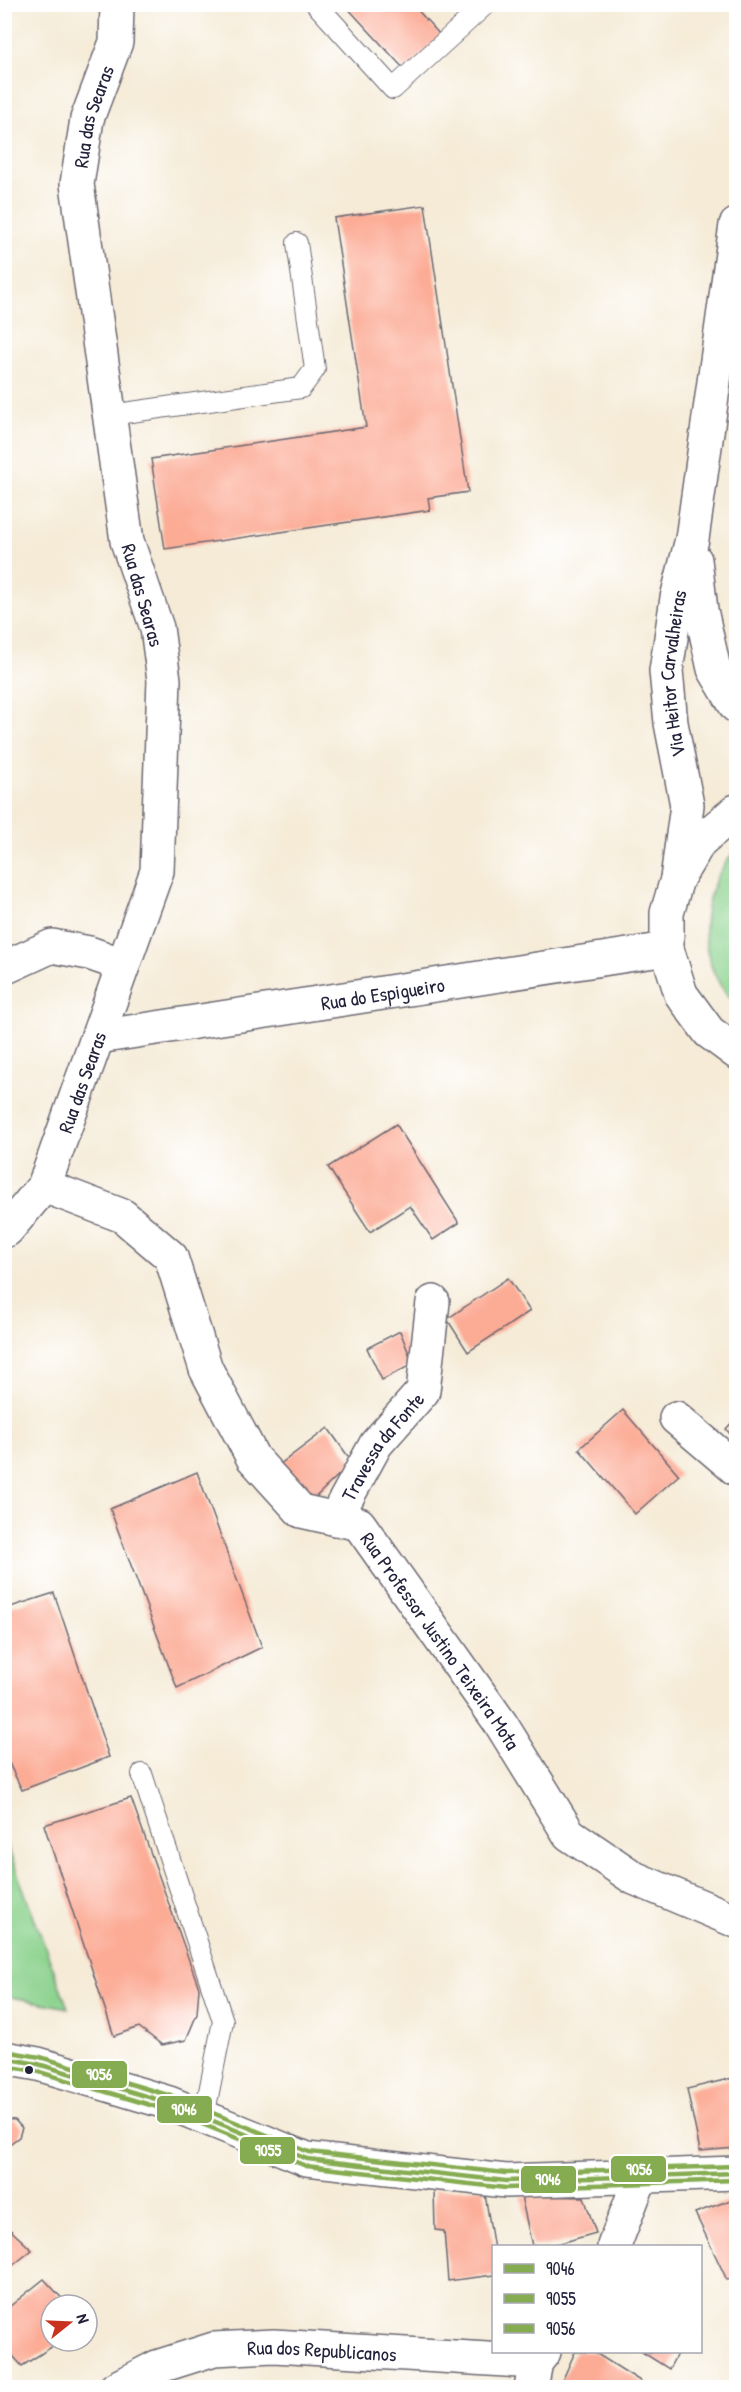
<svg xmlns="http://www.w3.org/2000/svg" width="741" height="2392" viewBox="0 0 741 2392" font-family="'Patrick Hand',sans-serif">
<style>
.green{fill:#8bd28d;stroke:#567a64;stroke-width:1.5}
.building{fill:#fcab95}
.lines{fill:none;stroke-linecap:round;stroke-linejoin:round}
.service-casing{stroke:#6c6872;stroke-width:22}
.minor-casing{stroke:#6c6872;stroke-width:36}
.secondary-casing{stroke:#6c6872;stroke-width:36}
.service{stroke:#fff;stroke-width:20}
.minor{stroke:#fff;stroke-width:33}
.secondary{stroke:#fff;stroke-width:33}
.bus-1-casing{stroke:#fff;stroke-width:9}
.bus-2-casing{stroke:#fff;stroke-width:9}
.bus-3-casing{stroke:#fff;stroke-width:9}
.bus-1{stroke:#86ac51;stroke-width:4.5}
.bus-2{stroke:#86ac51;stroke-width:4.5}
.bus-3{stroke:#86ac51;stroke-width:4.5}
.bus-dot{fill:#22223b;stroke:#fff;stroke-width:2}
.labels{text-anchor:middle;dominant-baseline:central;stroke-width:4.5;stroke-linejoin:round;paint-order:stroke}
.street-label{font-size:20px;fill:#22223b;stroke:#fff}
.line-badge{stroke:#fff;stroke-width:2}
.badge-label{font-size:16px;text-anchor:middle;font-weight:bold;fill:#fff}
</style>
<rect width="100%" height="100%" fill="#fff"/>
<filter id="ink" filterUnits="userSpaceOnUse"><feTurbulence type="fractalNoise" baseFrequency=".0167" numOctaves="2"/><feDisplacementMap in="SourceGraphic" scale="12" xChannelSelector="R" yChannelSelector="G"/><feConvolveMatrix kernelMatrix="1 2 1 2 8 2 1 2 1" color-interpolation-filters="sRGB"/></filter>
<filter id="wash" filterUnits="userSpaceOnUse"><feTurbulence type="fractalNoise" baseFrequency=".008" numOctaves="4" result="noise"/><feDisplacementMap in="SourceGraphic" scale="24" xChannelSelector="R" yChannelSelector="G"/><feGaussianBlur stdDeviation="1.35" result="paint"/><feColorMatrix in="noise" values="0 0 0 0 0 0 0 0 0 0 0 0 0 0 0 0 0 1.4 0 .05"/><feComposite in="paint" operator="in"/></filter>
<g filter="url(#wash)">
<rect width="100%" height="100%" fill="#f5ebd7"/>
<g class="green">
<path d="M 736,850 L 736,1005 C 731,998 723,991 719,983 C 695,939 703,886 736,850 Z"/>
<polygon points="4,1840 5,1840 68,2008 5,1996"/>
</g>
<g id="blocks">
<g class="building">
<polygon points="344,4 416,4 414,6 441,36 405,70"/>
<polygon points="425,205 468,492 428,498 430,510 165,549 151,459 366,427 334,218"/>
<polygon points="396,1124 459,1223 433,1240 410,1206 370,1232 328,1167"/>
<polygon points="508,1278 530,1311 468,1352 447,1319"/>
<polygon points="400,1331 413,1364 382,1380 367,1348"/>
<polygon points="623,1410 679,1475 635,1514 579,1449"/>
<polygon points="736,1418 736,1441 726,1429"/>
<polygon points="328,1428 352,1462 301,1511 271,1471"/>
<polygon points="197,1472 262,1647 177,1688 110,1509"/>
<polygon points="54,1593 109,1757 22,1790 4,1753 4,1609"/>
<polygon points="131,1798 199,1988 197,2014 186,2040 162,2045 139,2027 114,2036 44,1825"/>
<polygon points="733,2078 736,2098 736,2148 700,2151 687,2089"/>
<polygon points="4,2119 15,2120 22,2128 19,2137 4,2148"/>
<polygon points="484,2188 494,2249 494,2275 448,2281 444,2231 435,2230 434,2190"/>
<polygon points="521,2196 584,2197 596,2233 550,2246 532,2246"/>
<polygon points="736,2198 736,2278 727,2280 695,2213"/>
<polygon points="4,2224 32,2250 7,2270 4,2267"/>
<polygon points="44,2279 68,2305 51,2305 51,2341 61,2341 22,2366 4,2346 4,2311"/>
<polygon points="575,2352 594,2352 645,2384 642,2388 559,2388"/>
<polygon points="642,2352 678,2352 669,2369"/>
</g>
</g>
</g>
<g filter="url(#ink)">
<use href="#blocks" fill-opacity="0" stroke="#6c6872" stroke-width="1.5"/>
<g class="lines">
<defs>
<g id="service">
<polyline points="316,4 393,89 486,4"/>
<polyline points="110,415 301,388 315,369 297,243"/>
<polyline points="142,1774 223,2021 204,2117"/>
</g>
<g id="minor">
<polyline points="4,968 52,946 89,953 123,965"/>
<path id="s1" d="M 98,1037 L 667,949"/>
<path id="s2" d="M 44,1186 L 123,1216 L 171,1257 L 206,1369 L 253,1458 L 301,1511 L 359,1524 L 501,1724 L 569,1834 L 634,1878 L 736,1921"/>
<path id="s3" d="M 4,1229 L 7,1230 L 44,1186 L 157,871 L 164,680 L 157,628 L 127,541 L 77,184 L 87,119 L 116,42 L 117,4"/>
<polyline points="676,1418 736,1469"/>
<path id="s4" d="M 335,1519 L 376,1444 L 423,1391 L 433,1302"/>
<polyline points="614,2246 641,2176"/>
<path id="s5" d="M 116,2388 L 157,2367 L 214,2349 L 274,2346 L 536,2362"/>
<polyline points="531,2388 536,2362 544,2352"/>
</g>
<g id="secondary">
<polyline points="695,560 701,610 714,669 736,706"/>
<polyline points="736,811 700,841 677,879 667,913 667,949 681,994 709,1032 736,1052"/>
<path id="s6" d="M 677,879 L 687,805 L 671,723 L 666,671 L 677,598 L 692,539 L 736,225"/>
<polyline points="4,2058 38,2064 169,2103 307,2159 506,2181 736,2173"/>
</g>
</defs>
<use href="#service" class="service-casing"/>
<use href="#minor" class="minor-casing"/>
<use href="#secondary" class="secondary-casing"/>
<use href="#service" class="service"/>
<use href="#minor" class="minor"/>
<use href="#secondary" class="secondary"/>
<defs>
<polyline id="bus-1" points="4,2058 38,2064 169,2103 307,2159 506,2181 736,2173"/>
<polyline id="bus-2" points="4,2066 36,2071 167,2110 306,2166 506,2188 736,2180"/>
<polyline id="bus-3" points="5,2051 40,2057 171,2096 309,2152 506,2173 736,2166"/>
</defs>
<use href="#bus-1" class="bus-1-casing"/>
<use href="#bus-2" class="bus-2-casing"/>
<use href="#bus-3" class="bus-3-casing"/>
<use href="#bus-1" class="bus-1"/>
<use href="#bus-2" class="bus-2"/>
<use href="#bus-3" class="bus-3"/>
</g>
</g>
<circle class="bus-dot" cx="29" cy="2070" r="5"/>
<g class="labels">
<g class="street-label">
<text stroke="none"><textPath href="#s3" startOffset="1161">Rua das Searas</textPath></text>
<text transform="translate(143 595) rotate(74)">Rua das Searas</text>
<text stroke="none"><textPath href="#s6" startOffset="208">Via Heitor Carvalheiras</textPath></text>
<text stroke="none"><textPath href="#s1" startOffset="288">Rua do Espigueiro</textPath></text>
<text stroke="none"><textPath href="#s3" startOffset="171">Rua das Searas</textPath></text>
<text stroke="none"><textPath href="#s4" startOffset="87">Travessa da Fonte</textPath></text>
<text stroke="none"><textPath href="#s2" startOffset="639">Rua Professor Justino Teixeira Mota</textPath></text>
<text stroke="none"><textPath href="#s5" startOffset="214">Rua dos Republicanos</textPath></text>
</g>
</g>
<g class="line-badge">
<rect x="71" y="2060" width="57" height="29" rx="6" fill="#86ac51"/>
<rect x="156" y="2095" width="57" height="29" rx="6" fill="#86ac51"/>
<rect x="239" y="2136" width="57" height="29" rx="6" fill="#86ac51"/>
<rect x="610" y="2155" width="57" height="28" rx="6" fill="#86ac51"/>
<rect x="520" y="2165" width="57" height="29" rx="6" fill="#86ac51"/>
</g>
<g class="badge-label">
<text x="99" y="2080">9056</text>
<text x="184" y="2115">9046</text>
<text x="268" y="2156">9055</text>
<text x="639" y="2175">9056</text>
<text x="548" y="2185">9046</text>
</g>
<rect width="741" height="2392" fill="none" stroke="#fff" stroke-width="24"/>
<rect x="492" y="2245" width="210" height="108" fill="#ffffff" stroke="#a7a7b1" stroke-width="1.5"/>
<rect x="504" y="2264" width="30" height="9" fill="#86ac51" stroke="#a7a7b1" stroke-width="1.5"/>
<text x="546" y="2275" font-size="18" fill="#22223b">9046</text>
<rect x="504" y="2294" width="30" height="9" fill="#86ac51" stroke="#a7a7b1" stroke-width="1.5"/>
<text x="546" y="2305" font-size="18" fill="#22223b">9055</text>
<rect x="504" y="2324" width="30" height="9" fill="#86ac51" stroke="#a7a7b1" stroke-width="1.5"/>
<text x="546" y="2335" font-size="18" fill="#22223b">9056</text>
<g transform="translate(69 2323) rotate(72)"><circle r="28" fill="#ffffff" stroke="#a7a7b1" stroke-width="1.5"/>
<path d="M0-4.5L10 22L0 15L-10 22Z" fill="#c8321e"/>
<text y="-9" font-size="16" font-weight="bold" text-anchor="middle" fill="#22223b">N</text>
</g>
</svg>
